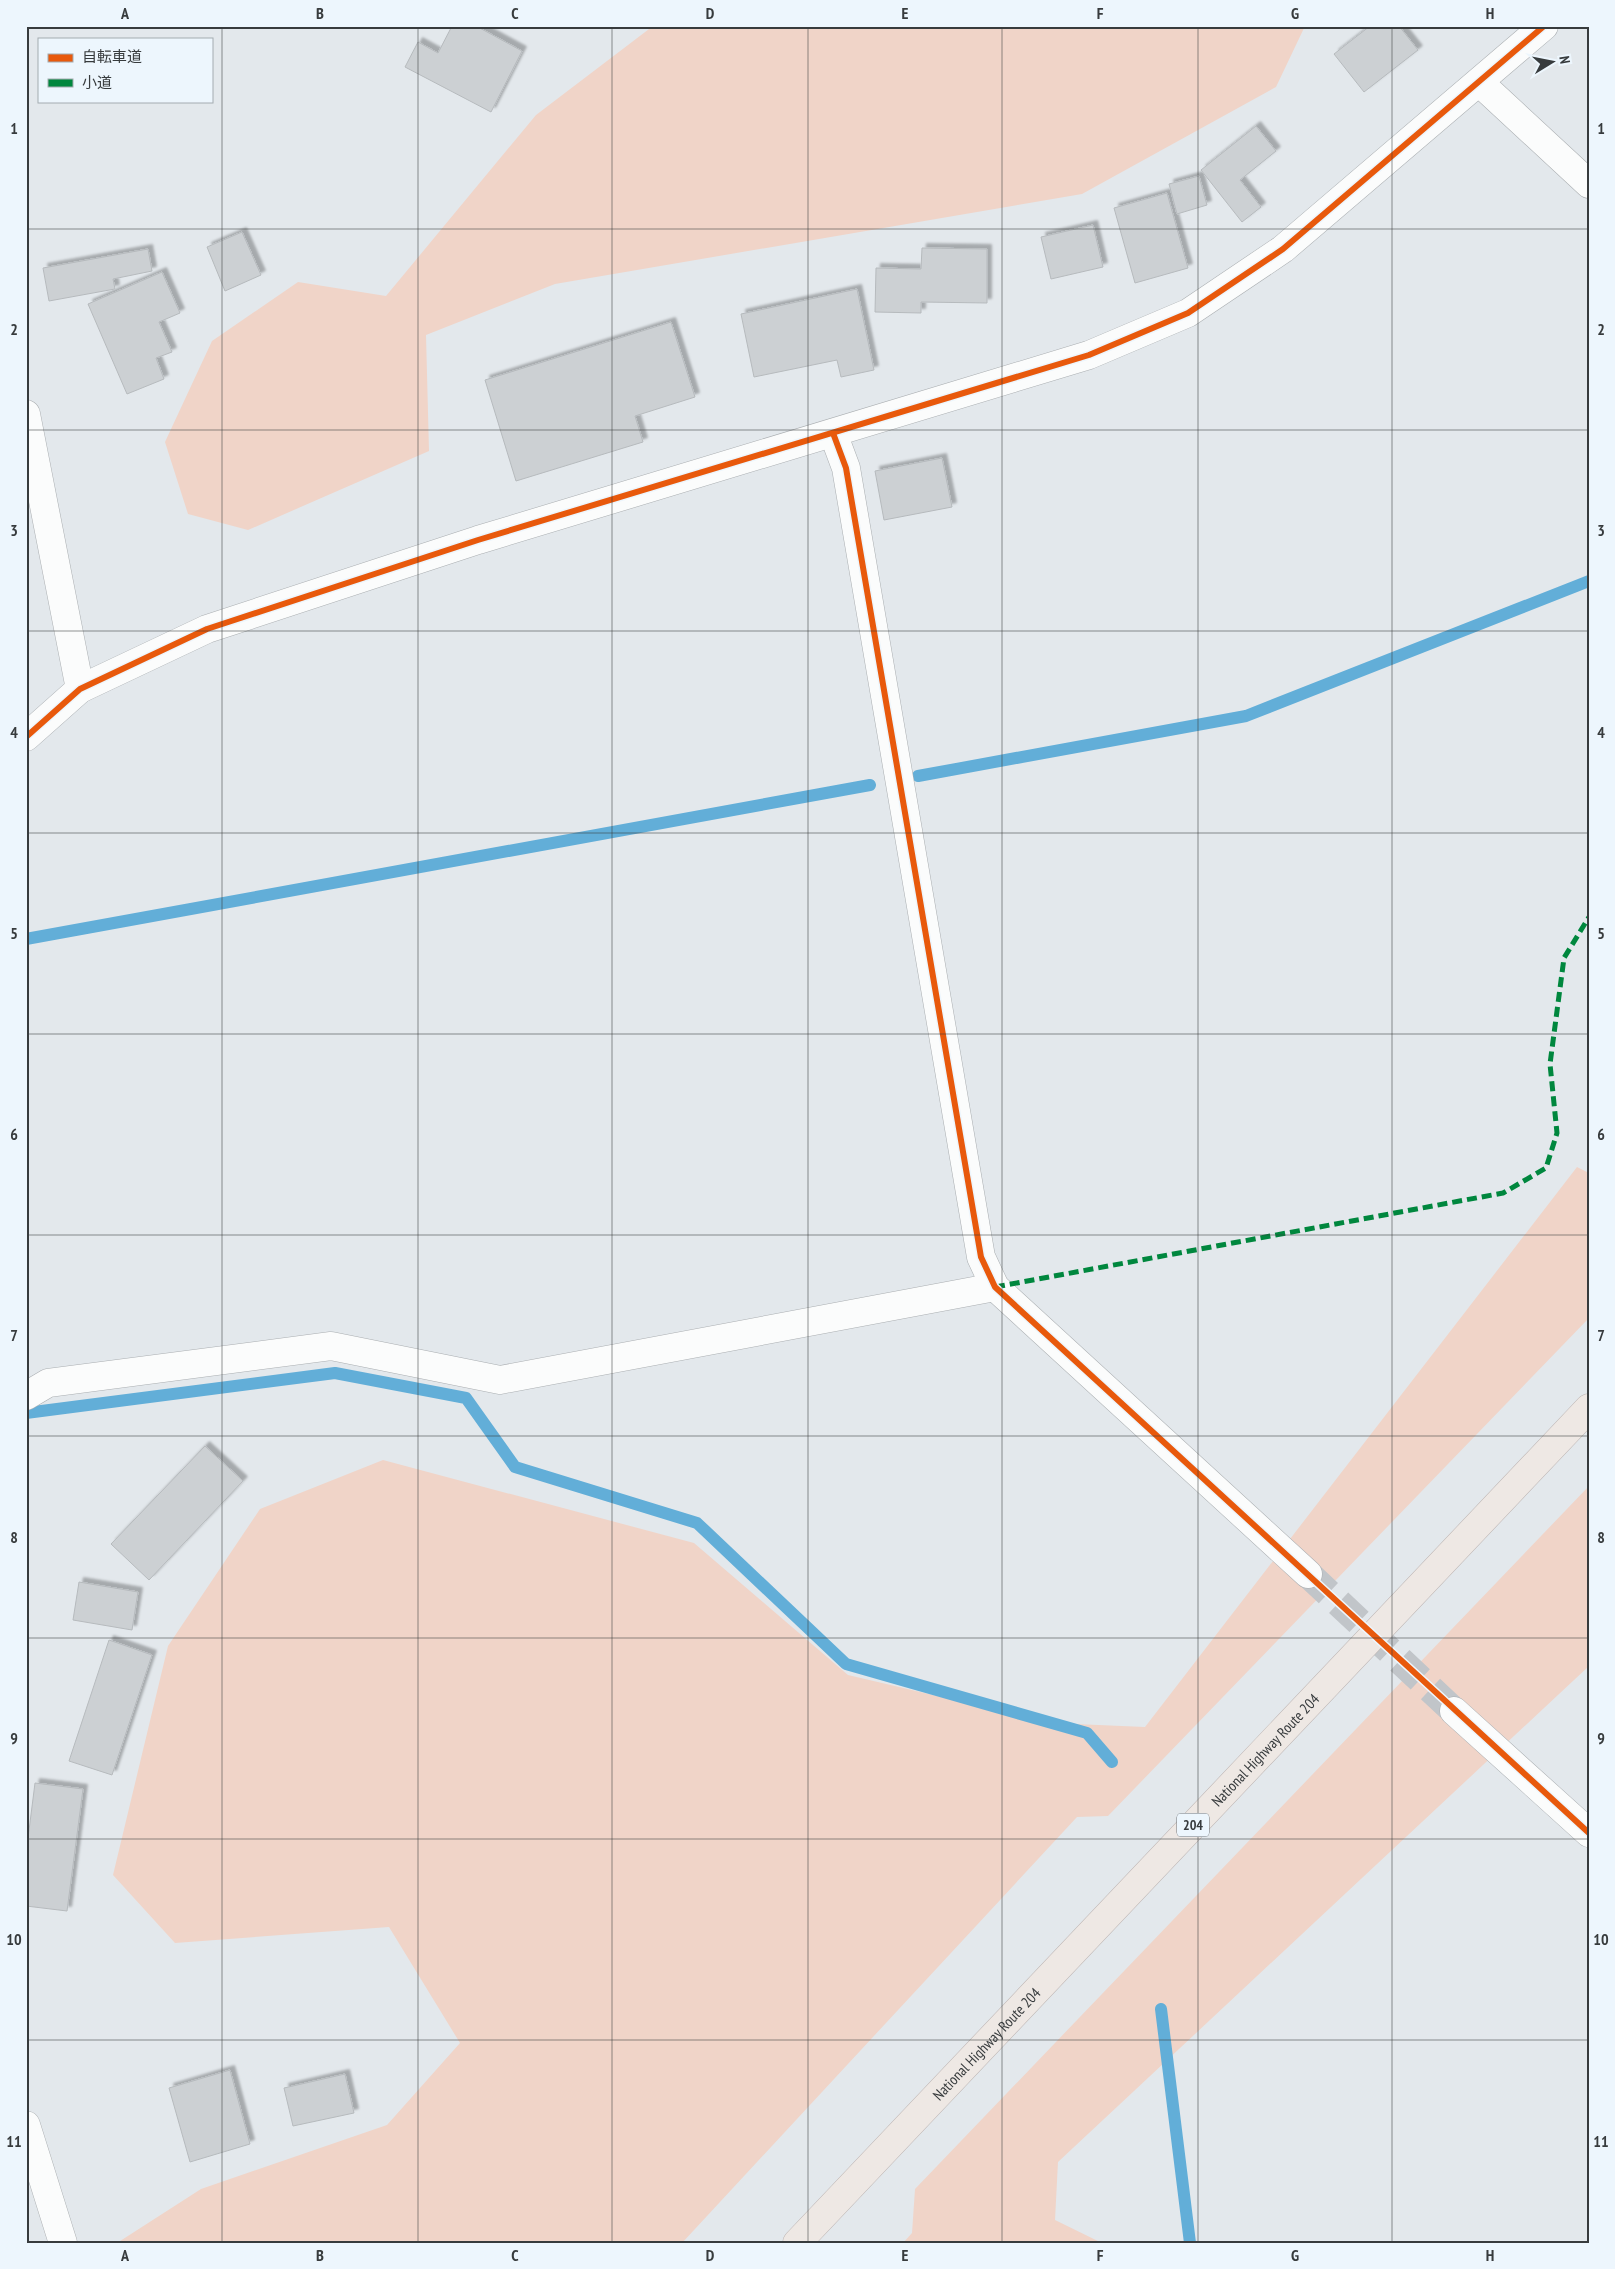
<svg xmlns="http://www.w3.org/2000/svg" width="1615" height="2269" viewBox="0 0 1615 2269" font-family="'PT Sans Narrow','Noto Sans JP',sans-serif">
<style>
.green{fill:#f0d4c8}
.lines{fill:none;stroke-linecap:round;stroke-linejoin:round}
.stream{stroke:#62aed8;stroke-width:12}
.building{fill:#ccd0d3;stroke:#b6babd;filter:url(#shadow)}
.minor-tunnel{stroke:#c1c5c9;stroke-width:28;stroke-dasharray:28 14;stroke-linecap:butt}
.minor-casing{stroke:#aaaeb1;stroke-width:29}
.tertiary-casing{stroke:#aaaeb1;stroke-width:29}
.trunk-casing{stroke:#bcb4b2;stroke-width:29}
.minor{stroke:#fbfcfc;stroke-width:28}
.tertiary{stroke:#fbfcfc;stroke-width:28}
.trunk{stroke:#eee8e4;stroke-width:28}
.quiet{stroke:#00873e;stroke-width:5;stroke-dasharray:10 5;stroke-linecap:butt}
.cycleway-casing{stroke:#edf6fd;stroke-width:9}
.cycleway{stroke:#e8590c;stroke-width:6}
.grid{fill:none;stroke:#373b3d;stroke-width:1;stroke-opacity:0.55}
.labels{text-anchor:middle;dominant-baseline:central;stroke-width:4.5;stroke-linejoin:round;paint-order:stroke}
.shield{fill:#edf6fd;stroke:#6e7377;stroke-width:1}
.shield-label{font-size:14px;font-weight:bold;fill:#373b3d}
.street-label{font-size:15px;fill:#373b3d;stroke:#edf6fd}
.neatline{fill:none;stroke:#373b3d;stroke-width:2}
.grid-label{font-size:16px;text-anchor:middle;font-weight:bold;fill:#373b3d}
</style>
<defs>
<filter id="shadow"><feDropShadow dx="4.5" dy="-4.5" stdDeviation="1" flood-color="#0004"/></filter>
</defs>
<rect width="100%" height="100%" fill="#e3e8ec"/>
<g class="green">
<polygon points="653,26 1305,26 1276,87 1082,194 555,284 426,335 429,451 248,530 188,514 165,442 212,341 298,282 386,296 536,115"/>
<polygon points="1577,1167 1589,1173 1589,1318 1108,1816 1077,1817 682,2243 117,2243 201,2189 387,2125 460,2043 389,1927 175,1943 113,1875 168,1646 260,1509 383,1460 694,1543 848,1675 1052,1723 1145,1727"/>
<polygon points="1589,1486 1589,1666 1058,2162 1055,2220 1102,2243 903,2243 912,2233 915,2189"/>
</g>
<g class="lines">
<g class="stream">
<polyline points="918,776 1246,716 1589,581"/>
<polyline points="26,939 870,785"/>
<polyline points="26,1413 335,1373 466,1398 515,1467 697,1523 846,1664 1087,1733 1112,1762"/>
<polyline points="1161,2009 1190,2243"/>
</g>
</g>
<g class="building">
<polygon points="452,26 476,26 522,51 491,112 405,67 418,42 438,53"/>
<polygon points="1370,26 1399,26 1418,50 1364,92 1334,54"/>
<polygon points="1256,126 1276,151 1240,180 1261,207 1242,222 1201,170"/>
<polygon points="1199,176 1207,205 1177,214 1169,184"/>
<polygon points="1167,193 1188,268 1135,283 1114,208"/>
<polygon points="1093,225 1103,267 1051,279 1041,237"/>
<polygon points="242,232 261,275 225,291 207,247"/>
<polygon points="922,248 987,249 987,303 921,302 921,313 875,312 876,268 921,269"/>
<polygon points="148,249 152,271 113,279 115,289 49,301 43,268"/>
<polygon points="162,272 180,313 159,322 172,352 156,358 164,379 127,394 88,304"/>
<polygon points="857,289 874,370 841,377 837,360 754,377 741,314"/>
<polygon points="671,322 695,397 635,416 643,442 516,481 485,380"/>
<polygon points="942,458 952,507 884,520 875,471"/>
<polygon points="205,1446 243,1481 149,1580 111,1544"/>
<polygon points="79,1582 138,1592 132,1630 73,1620"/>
<polygon points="109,1640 152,1655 112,1775 69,1761"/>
<polygon points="35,1783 83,1789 67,1911 26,1906 26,1854"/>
<polygon points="230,2070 250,2144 190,2162 169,2088"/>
<polygon points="345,2074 354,2113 293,2126 284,2088"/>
</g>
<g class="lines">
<polyline class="minor-tunnel" points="1308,1574 1454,1711"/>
<defs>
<g id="minor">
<polyline points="26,414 80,689"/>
<polyline points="833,433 846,468 981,1257 995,1287 1308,1574"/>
<polyline points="26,1396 48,1383 331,1346 500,1380 995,1287"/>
<polyline points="1454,1711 1589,1833"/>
<polyline points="26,2125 63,2243"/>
</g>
<g id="tertiary">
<polyline points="1480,83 1589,184"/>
<polyline points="26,737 80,689 207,629 478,540 1089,355 1188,313 1283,249 1544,26"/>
</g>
<g id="trunk">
<path id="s1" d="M 797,2243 L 1589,1408"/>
</g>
</defs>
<use href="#minor" class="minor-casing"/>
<use href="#tertiary" class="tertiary-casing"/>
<use href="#trunk" class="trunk-casing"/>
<use href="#minor" class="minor"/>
<use href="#tertiary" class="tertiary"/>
<use href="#trunk" class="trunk"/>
<polyline class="quiet" points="995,1287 1503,1193 1546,1168 1557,1133 1550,1064 1564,958 1589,917"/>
<defs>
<g id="cycleway">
<polyline points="833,433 846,468 981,1257 995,1287 1589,1833"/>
<polyline points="26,737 80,689 207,629 478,540 1089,355 1188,313 1283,249 1544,26"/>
</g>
</defs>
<use href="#cycleway" class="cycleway-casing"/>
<use href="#cycleway" class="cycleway"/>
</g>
<path class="grid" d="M 222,26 L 222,2243M 418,26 L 418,2243M 612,26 L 612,2243M 808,26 L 808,2243M 1002,26 L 1002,2243M 1198,26 L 1198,2243M 1392,26 L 1392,2243M 26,229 L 1589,229M 26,430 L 1589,430M 26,631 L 1589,631M 26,833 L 1589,833M 26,1034 L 1589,1034M 26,1235 L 1589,1235M 26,1436 L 1589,1436M 26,1638 L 1589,1638M 26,1839 L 1589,1839M 26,2040 L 1589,2040"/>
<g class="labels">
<rect class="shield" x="1177" y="1813.5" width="32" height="23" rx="4"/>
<g class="shield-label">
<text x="1193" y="1825">204</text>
</g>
<g class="street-label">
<text stroke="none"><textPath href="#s1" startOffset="680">National Highway Route 204</textPath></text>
<text stroke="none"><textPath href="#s1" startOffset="275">National Highway Route 204</textPath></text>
</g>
</g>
<rect width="1615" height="2269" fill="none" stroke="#edf6fd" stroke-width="55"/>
<rect x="38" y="38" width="175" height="65" fill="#edf6fd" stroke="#a4abb0"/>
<rect x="48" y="54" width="25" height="8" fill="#e8590c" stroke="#a4abb0"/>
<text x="82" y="62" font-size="15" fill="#373b3d">自転車道</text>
<rect x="48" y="79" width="25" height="8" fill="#00873e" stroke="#a4abb0"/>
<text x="82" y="88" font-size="15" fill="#373b3d">小道</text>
<g transform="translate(1552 62) rotate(80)" stroke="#edf6fd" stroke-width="4" paint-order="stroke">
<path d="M0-4L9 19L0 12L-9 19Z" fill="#373b3d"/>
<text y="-8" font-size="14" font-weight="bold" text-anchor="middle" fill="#373b3d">N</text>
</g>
<rect x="28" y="28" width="1560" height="2214" class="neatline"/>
<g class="grid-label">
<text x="125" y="19">A</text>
<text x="320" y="19">B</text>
<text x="515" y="19">C</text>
<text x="710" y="19">D</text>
<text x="905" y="19">E</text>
<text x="1100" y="19">F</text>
<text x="1295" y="19">G</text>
<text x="1490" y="19">H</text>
<text x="14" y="134">1</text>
<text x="1601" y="134">1</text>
<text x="14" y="335">2</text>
<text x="1601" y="335">2</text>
<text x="14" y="536">3</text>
<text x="1601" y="536">3</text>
<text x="14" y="738">4</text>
<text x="1601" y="738">4</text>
<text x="14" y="939">5</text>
<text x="1601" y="939">5</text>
<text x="14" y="1140">6</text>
<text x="1601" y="1140">6</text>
<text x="14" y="1341">7</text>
<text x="1601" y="1341">7</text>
<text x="14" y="1543">8</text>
<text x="1601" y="1543">8</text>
<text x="14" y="1744">9</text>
<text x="1601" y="1744">9</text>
<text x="14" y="1945">10</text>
<text x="1601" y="1945">10</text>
<text x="14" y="2147">11</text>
<text x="1601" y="2147">11</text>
<text x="125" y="2261">A</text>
<text x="320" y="2261">B</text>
<text x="515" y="2261">C</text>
<text x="710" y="2261">D</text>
<text x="905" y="2261">E</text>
<text x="1100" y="2261">F</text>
<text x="1295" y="2261">G</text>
<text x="1490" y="2261">H</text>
</g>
</svg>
